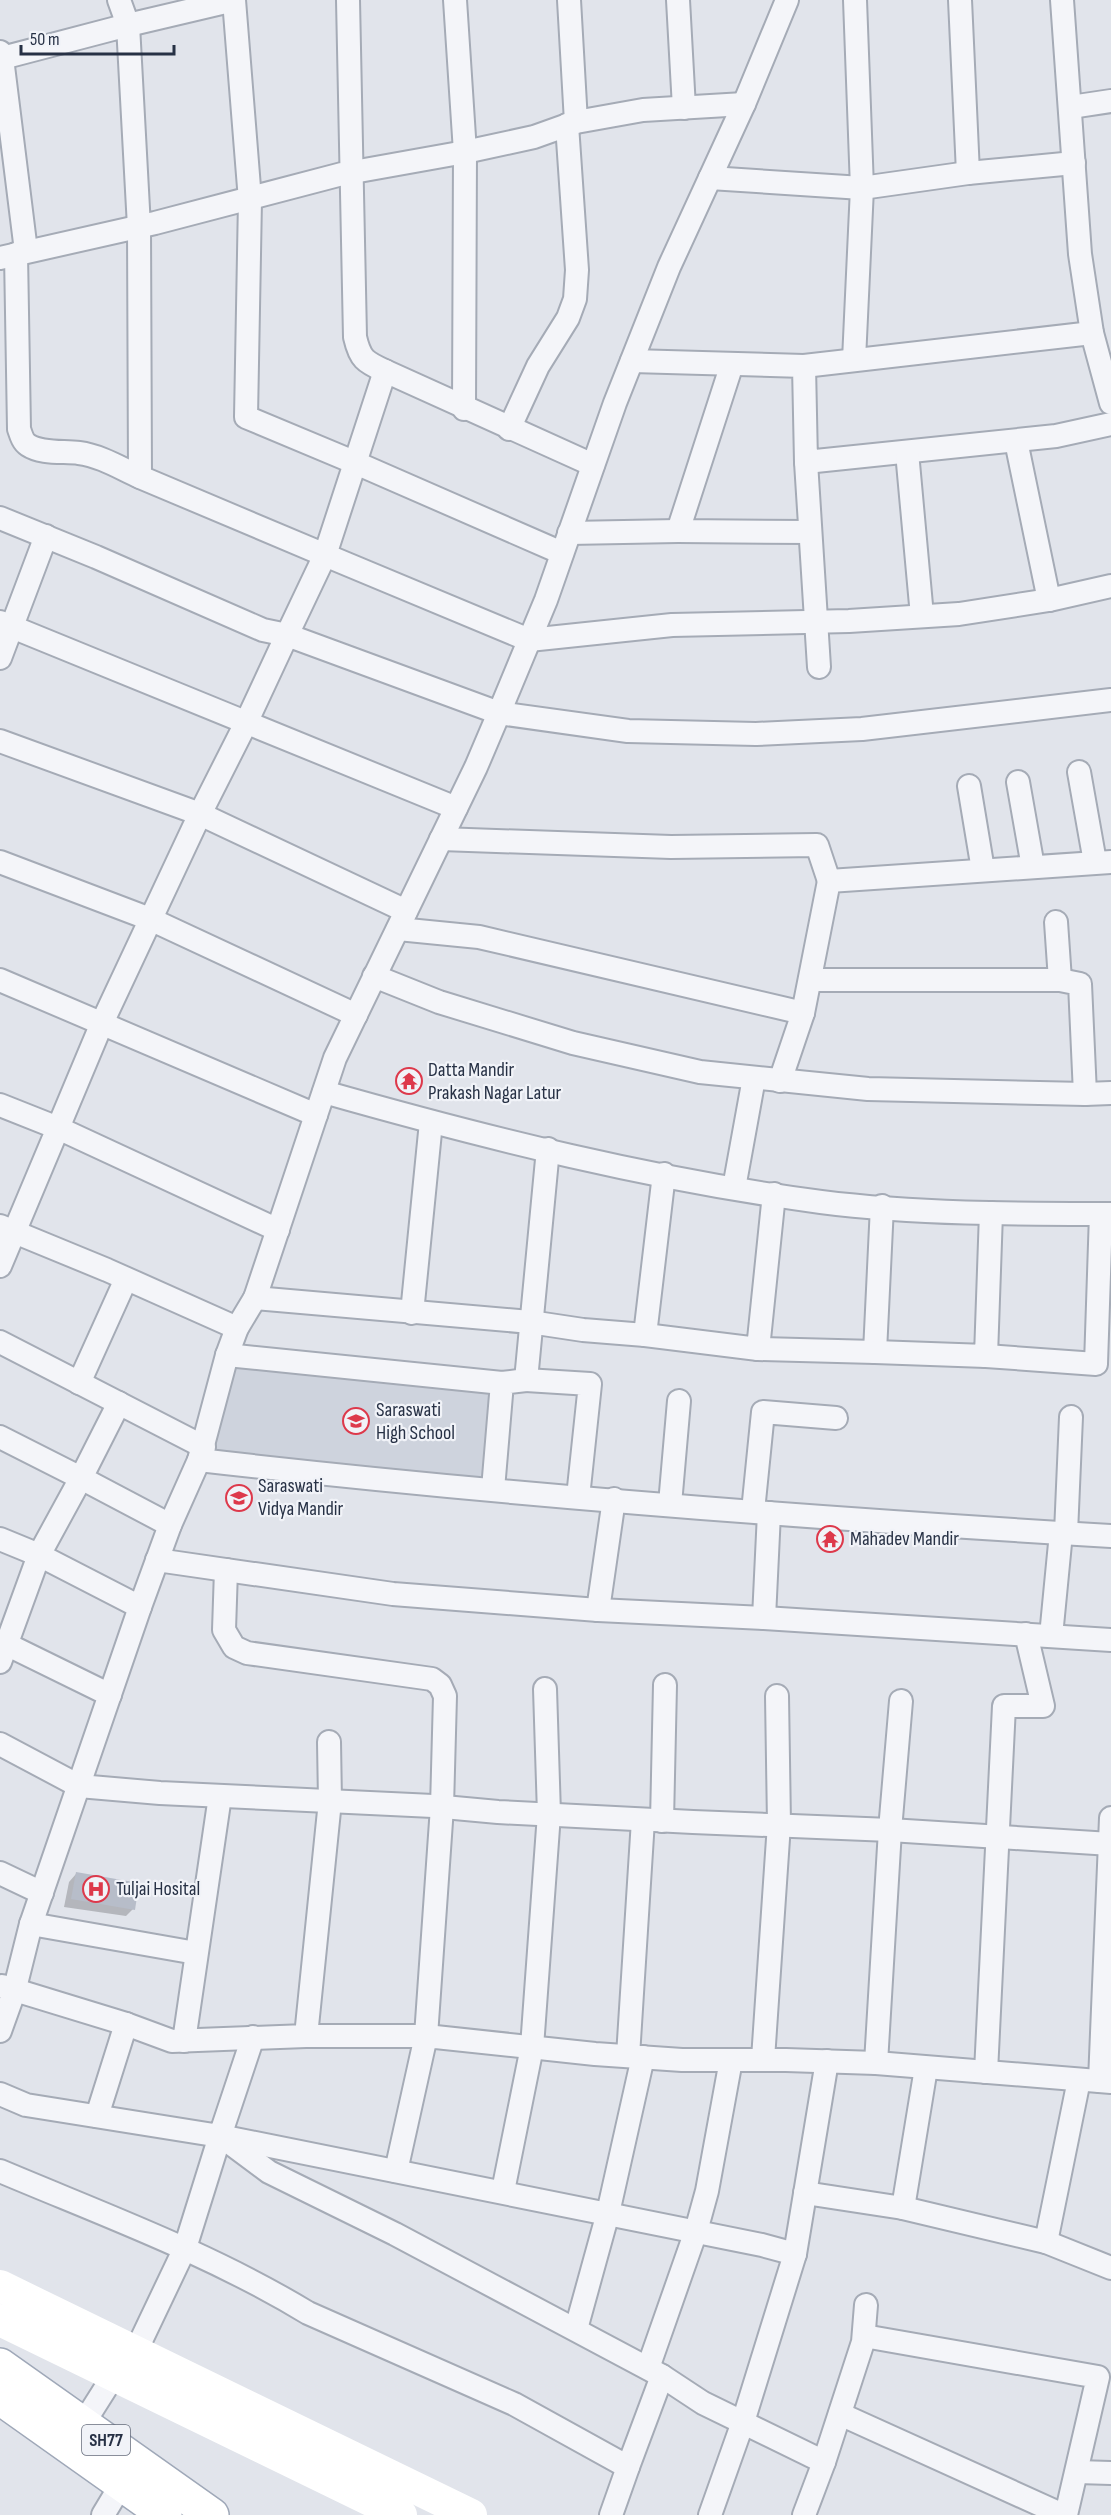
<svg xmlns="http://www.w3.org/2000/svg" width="1111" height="2515" viewBox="0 0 1111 2515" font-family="'Sofia Sans Condensed',sans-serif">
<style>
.built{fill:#ced3dd}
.shadow{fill:#0003}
.building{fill:#b7bdc9}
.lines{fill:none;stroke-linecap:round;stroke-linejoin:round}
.street-casing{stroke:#a5abb6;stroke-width:26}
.primary-casing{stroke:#9fa8b8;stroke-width:36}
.street{stroke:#f4f5f9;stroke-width:22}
.secondary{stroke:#fff;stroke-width:32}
.primary{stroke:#fff;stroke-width:33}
.labels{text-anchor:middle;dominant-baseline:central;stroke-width:4.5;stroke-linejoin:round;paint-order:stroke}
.shield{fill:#f1f3f8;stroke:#646b7b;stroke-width:1.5}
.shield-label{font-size:18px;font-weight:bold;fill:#273145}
.poi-label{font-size:20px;fill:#273145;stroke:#f1f3f8;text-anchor:start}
</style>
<rect width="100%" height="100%" fill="#e1e4eb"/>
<polygon class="built" points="235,1355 502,1383 493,1489 199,1460"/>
<polygon class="shadow" points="76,1874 133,1909 126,1916 64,1907 69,1882"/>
<polygon class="building" points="76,1872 139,1883 135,1910 71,1899"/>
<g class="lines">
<defs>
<g id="street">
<polyline points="119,0 128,25 234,0 250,200 246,417 356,463 562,553"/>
<path d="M 348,0 L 355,337 C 360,359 365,362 385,371 L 593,465"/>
<polyline points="455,0 465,152 464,409"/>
<polyline points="569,0 576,122"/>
<polyline points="678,0 684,108"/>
<polyline points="960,0 968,173"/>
<polyline points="1062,0 1080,254 1092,333 1111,403"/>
<polyline points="0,52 2,58 128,25 139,227 140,477 325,555 287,635 499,713 628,731 756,734 862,729 1111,700"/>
<polyline points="0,58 2,58 26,251"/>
<polyline points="1071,107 1111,101"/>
<polyline points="710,178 862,188 855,0"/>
<path d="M 16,254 L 19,429 C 21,435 23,442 28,445 C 41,454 64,451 79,453 C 101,456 120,468 140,477"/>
<polyline points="0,258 155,223 342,174 465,152 534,137 576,122 643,110 744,104"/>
<polyline points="854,360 862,188 968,173 1074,163"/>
<polyline points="632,361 804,366 806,462 1056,436 1111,424"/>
<polyline points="732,364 678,531 810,532"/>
<polyline points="804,366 1092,333"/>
<polyline points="385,371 325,555 529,640 672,625 849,621 959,614 1049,600 1111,586"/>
<polyline points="509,429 538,366 568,318 575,299 577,270 567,125"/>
<polyline points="1016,441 1049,600"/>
<polyline points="907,452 922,616"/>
<polyline points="806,462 819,667"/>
<polyline points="0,518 96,557 263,630 287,635 246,723 200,814 406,911"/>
<polyline points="569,533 678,531"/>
<polyline points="0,622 456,808"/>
<polyline points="0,658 46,536"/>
<polyline points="0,741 200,814 102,1023 58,1128 278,1230"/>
<polyline points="1079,772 1095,862"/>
<polyline points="1018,782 1033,867"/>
<polyline points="969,786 983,870"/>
<polyline points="441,839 671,847 817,845 829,881"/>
<polyline points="0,862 150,919 356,1015"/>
<polyline points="398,929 479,937 803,1013"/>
<polyline points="374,976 439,1002 573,1043 700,1072 868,1089 1085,1094 1080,984 1060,980"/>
<polyline points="0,980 316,1115"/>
<polyline points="810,980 1060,980 1056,922"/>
<polyline points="780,1081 803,1013 829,881 1111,862"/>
<path d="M 324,1092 C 486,1138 654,1180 821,1202 C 916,1214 1015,1214 1111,1214"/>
<polyline points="1085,1094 1111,1093"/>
<polyline points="0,1105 58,1128 0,1266"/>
<polyline points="734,1188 754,1078"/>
<polyline points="0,1226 107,1270 237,1328"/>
<polyline points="255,1298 530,1322 583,1330 645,1335 664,1174"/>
<polyline points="412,1313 431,1122"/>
<polyline points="645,1335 758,1349 774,1194"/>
<polyline points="0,1342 204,1447"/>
<polyline points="758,1349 875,1352 882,1206"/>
<polyline points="875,1352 986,1356 991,1213"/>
<polyline points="227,1355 502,1383"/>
<polyline points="986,1356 1096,1364 1101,1214"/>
<polyline points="526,1380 590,1384 578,1497"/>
<polyline points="79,1383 126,1279"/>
<polyline points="119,1403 81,1478 170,1525"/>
<polyline points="0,1437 81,1478 39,1555 0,1539"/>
<path d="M 199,1460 C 502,1495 807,1518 1111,1536"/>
<polyline points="493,1489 502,1383 526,1380 548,1149"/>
<polyline points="670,1504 679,1401"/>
<polyline points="753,1511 763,1412 836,1418"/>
<polyline points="1066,1533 1071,1417"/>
<polyline points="157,1560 393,1594 598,1610 614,1499"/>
<polyline points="226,1570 224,1630 234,1647 247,1653 432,1679 440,1685 445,1696 442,1807 426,2036 306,2036"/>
<polyline points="598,1610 764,1618 769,1513"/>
<polyline points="764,1618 1111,1640"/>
<polyline points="1051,1636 1061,1533"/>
<polyline points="0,1641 110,1695"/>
<polyline points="0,1662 39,1555 140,1607"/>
<polyline points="0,1744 79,1786 160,1793 433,1806 498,1812 693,1822 890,1830 1111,1844"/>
<polyline points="662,1821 665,1685"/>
<polyline points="0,1873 42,1893"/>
<polyline points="31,1924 196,1953"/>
<polyline points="2,1986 126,2024 172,2041 306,2036 330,1801 329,1742"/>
<polyline points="0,2031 14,1992 31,1924 140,1607 170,1525 199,1460 227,1355 237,1328 255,1298 335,1058 476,767 499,713 546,600 615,403 669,267 744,104 787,0"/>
<polyline points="184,2041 220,1796"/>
<polyline points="628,2056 643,1820"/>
<polyline points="763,2059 779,1824 777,1696"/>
<polyline points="876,2063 890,1830 901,1701"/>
<polyline points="986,2072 1004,1706 1043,1706 1026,1634"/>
<polyline points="1100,2081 1111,1818"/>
<polyline points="0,2094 26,2105 220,2136 253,2037"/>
<polyline points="97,2116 126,2024"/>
<polyline points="220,2136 762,2245 795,2254 743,2422 710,2515"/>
<polyline points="226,2140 269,2172 395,2234 662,2376 703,2403 824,2462 863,2342 866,2305"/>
<path d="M 0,2171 C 104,2215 211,2254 308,2313 L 514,2404 L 628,2467 L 611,2515"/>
<polyline points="396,2171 426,2036 595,2054 682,2060 786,2060 876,2063 1111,2082"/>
<polyline points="503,2191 532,2047 549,1814 545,1689"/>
<polyline points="805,2193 903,2208 926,2068"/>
<polyline points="903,2208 1046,2242 1079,2080"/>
<polyline points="1046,2242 1111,2268"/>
<polyline points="795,2254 827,2061"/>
<polyline points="576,2329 608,2213 643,2057"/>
<polyline points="864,2336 1098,2377 1066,2515"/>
<polyline points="136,2351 185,2248 220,2136"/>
<polyline points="648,2368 696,2231 707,2191 731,2060"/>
<polyline points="840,2414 1063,2515"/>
<polyline points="83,2424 114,2375"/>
<polyline points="628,2467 662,2376"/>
<polyline points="1077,2472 1111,2473"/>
<polyline points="103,2515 121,2485"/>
<polyline points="804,2515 824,2462"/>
</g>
<g id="primary">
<polyline points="0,2365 212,2515"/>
<polyline points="0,2398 165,2515"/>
</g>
</defs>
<use href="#street" class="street-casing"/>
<use href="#primary" class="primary-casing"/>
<use href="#street" class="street"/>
<g class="secondary">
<polyline points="0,2286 471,2515"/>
<polyline points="0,2320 401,2515"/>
</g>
<use href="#primary" class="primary"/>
</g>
<defs>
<symbol id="temple-ring" viewBox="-11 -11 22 22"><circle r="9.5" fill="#f1f3f8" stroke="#dd394b" stroke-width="1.5"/><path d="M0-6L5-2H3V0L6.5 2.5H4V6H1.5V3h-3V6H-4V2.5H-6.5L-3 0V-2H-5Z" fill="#dd394b"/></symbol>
<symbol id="school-ring" viewBox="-11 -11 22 22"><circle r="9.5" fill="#f1f3f8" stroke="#dd394b" stroke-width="1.5"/><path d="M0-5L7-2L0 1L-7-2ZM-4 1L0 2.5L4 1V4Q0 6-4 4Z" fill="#dd394b"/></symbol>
<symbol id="hospital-ring" viewBox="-11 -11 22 22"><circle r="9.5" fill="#f1f3f8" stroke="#dd394b" stroke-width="1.5"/><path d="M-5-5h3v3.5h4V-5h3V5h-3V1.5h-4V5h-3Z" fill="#dd394b"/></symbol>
</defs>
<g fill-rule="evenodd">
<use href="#temple-ring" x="394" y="1066" width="30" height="30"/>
<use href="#school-ring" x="341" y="1406" width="30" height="30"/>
<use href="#school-ring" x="224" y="1483" width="30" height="30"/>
<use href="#temple-ring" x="815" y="1524" width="30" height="30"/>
<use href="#hospital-ring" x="81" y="1874" width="30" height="30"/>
</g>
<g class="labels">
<rect class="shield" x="82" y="2425" width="48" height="30" rx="4.5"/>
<g class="shield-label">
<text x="106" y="2440">SH77</text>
</g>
<g class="poi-label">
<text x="428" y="1070">Datta Mandir<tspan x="428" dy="23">Prakash Nagar Latur</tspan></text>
<text x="376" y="1410">Saraswati<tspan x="376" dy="23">High School</tspan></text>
<text x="258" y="1486">Saraswati<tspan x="258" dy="23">Vidya Mandir</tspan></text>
<text x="850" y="1539">Mahadev Mandir</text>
<text x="116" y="1889">Tuljai Hosital</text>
</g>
</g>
<path d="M21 45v9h153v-9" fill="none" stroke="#273145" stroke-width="3"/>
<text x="30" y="45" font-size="18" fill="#273145" stroke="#f1f3f8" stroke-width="4.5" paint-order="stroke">50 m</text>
</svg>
